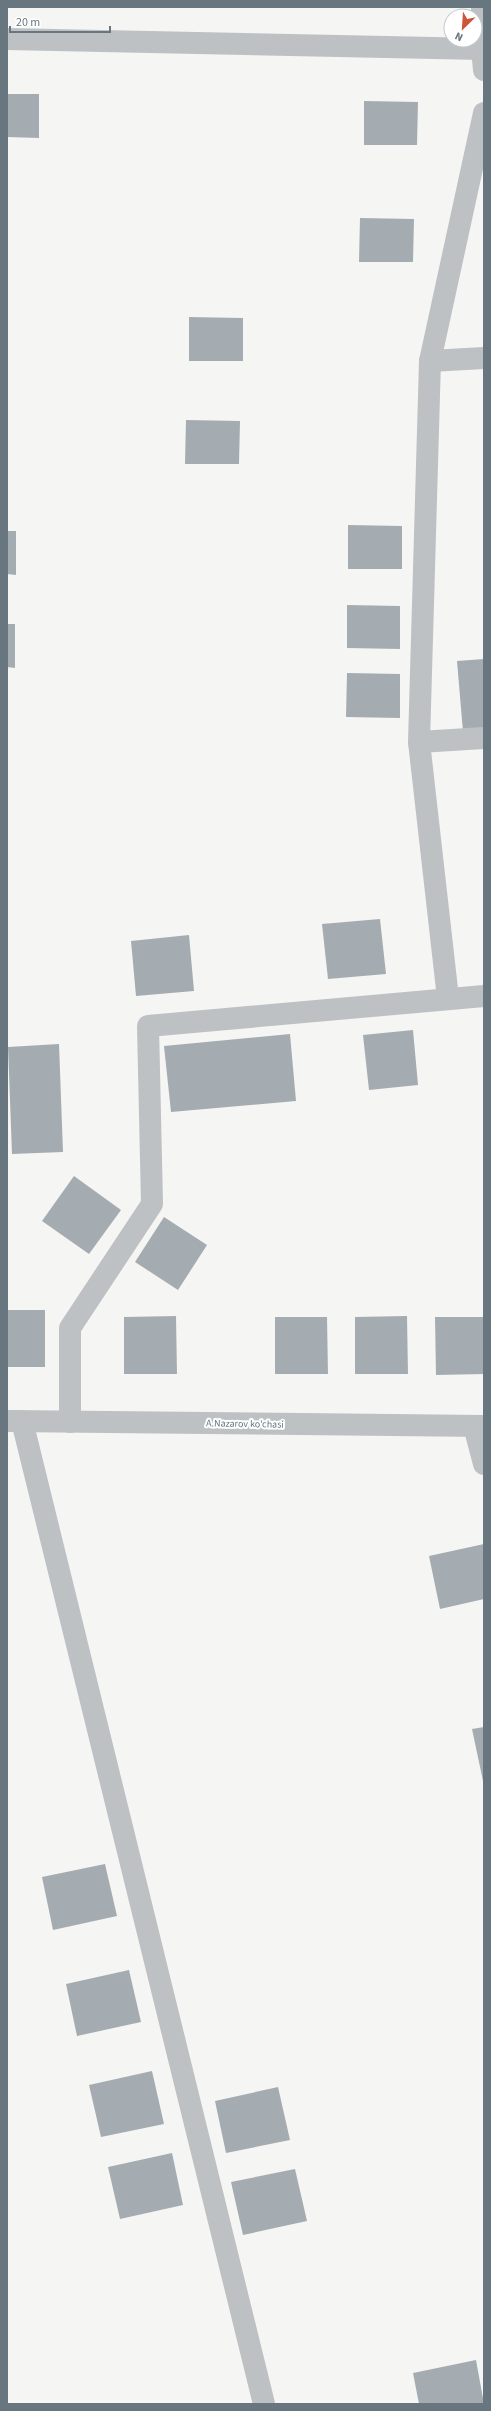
<svg xmlns="http://www.w3.org/2000/svg" width="491" height="2411" viewBox="0 0 491 2411" font-family="'Source Sans 3',sans-serif">
<style>
.building{fill:#a5acb1}
.lines{fill:none;stroke-linecap:round;stroke-linejoin:round}
.street{stroke:#bdc1c4;stroke-width:22}
.labels{text-anchor:middle;dominant-baseline:central;stroke-width:4;stroke-linejoin:round;paint-order:stroke}
.street-label{font-size:10px;fill:#687680;stroke:#fff}
</style>
<rect width="100%" height="100%" fill="#f5f5f3"/>
<g class="building">
<polygon points="7,94 39,94 39,138 7,137"/>
<polygon points="364,101 418,102 417,145 364,145"/>
<polygon points="360,218 414,219 413,262 359,262"/>
<polygon points="189,317 243,318 243,361 189,361"/>
<polygon points="186,420 240,421 239,464 185,464"/>
<polygon points="348,525 402,526 402,569 348,569"/>
<polygon points="7,531 16,531 16,575 7,574"/>
<polygon points="347,605 400,606 400,649 347,648"/>
<polygon points="7,624 15,624 15,668 7,667"/>
<polygon points="484,659 484,730 463,732 457,661"/>
<polygon points="347,673 400,674 400,718 346,717"/>
<polygon points="380,919 386,974 328,979 322,924"/>
<polygon points="189,935 194,991 136,996 131,941"/>
<polygon points="413,1030 418,1085 369,1090 363,1035"/>
<polygon points="290,1034 296,1101 171,1112 164,1046"/>
<polygon points="59,1044 63,1152 12,1154 8,1047"/>
<polygon points="74,1176 121,1210 89,1254 42,1221"/>
<polygon points="164,1217 207,1245 178,1290 135,1262"/>
<rect x="7" y="1310" width="38" height="57"/>
<polygon points="176,1316 177,1374 124,1374 124,1317"/>
<polygon points="407,1316 408,1374 355,1374 355,1317"/>
<polygon points="275,1317 327,1317 328,1374 275,1374"/>
<polygon points="435,1317 484,1317 484,1374 436,1375"/>
<polygon points="484,1544 484,1599 440,1609 429,1556"/>
<polygon points="484,1727 484,1781 483,1781 472,1729"/>
<polygon points="105,1864 117,1916 53,1930 42,1877"/>
<polygon points="129,1970 141,2022 77,2036 66,1984"/>
<polygon points="152,2071 164,2124 101,2137 89,2085"/>
<polygon points="278,2087 290,2140 226,2153 215,2101"/>
<polygon points="172,2153 183,2205 120,2219 108,2167"/>
<polygon points="295,2169 307,2221 243,2235 231,2182"/>
<polygon points="476,2360 484,2404 419,2404 413,2373"/>
</g>
<g class="lines">
<g class="street">
<polyline points="482,7 482,49 484,70"/>
<polyline points="7,39 482,49"/>
<polyline points="430,361 484,358"/>
<polyline points="419,742 484,738"/>
<polyline points="448,998 419,742 430,361 484,113"/>
<polyline points="9,1421 484,1426"/>
<polyline points="22,1421 264,2404"/>
<polyline points="70,1422 70,1328 152,1204 148,1026 484,996"/>
<polyline points="474,1426 484,1464"/>
</g>
</g>
<g class="labels">
<g class="street-label">
<text transform="translate(245 1424) rotate(1)">A.Nazarov ko'chasi</text>
</g>
</g>
<rect width="491" height="2411" fill="none" stroke="#687680" stroke-width="16"/>
<g transform="translate(463 28) rotate(205)"><circle r="19" fill="#ffffff" stroke="#c3c8cc"/>
<path d="M0-3L7 15L0 10L-7 15Z" fill="#cc563c"/>
<text y="-6" font-size="11" font-weight="bold" text-anchor="middle" fill="#687680">N</text>
</g>
<path d="M10 26v6h100v-6" fill="none" stroke="#687680" stroke-width="2"/>
<text x="16" y="26" font-size="12" fill="#687680" stroke="#ffffff" stroke-width="3" paint-order="stroke">20 m</text>
</svg>
